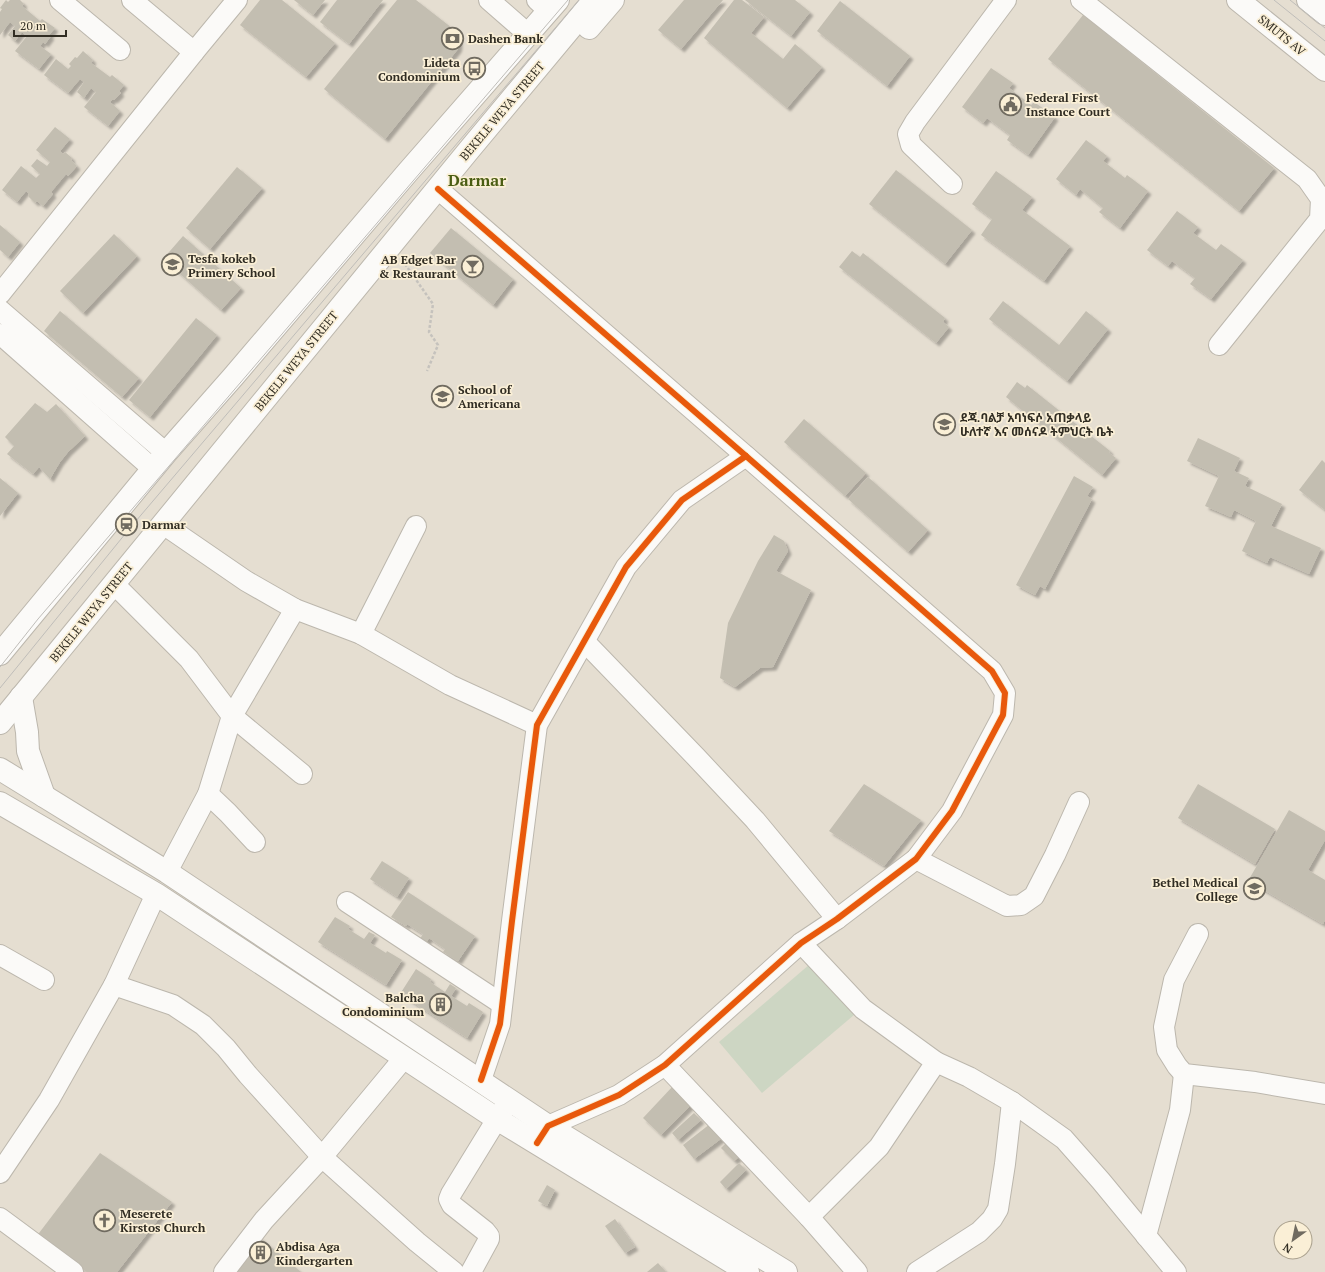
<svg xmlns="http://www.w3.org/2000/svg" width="1325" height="1272" viewBox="0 0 1325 1272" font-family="'PT Serif','Noto Sans Ethiopic',serif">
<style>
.green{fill:#cdd6c3}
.building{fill:#c3beb1;filter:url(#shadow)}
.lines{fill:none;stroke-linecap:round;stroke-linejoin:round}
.minor-casing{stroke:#bcb7ad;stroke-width:22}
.major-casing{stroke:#bcb7ad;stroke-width:24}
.path{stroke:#c5c2bd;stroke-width:2.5;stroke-dasharray:3 2;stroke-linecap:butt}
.minor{stroke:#fbfaf8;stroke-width:20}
.major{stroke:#fbfaf8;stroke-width:22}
.tram{stroke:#bfbdb9;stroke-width:1}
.cycleway-casing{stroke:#faefd6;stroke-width:8}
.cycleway{stroke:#e8590c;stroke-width:6}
.labels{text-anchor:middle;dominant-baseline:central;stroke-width:3.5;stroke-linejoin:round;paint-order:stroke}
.street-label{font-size:12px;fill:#312d23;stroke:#faefd6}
.poi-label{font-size:12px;font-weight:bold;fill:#312d23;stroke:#faefd6;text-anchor:start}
.district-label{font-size:16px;font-weight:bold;fill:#4a5d12;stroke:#faefd6}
</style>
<defs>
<filter id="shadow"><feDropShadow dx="3.5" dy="3.5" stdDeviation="1" flood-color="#0004"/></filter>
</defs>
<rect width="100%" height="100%" fill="#e5ded1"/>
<polygon class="green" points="810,964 854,1015 762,1093 719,1042"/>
<g class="building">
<polygon points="6,0 8,2 10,0 20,0 24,4 22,6 40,21 42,19 55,28 49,35 51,36 45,44 43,42 40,46 51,54 39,69 15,51 27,36 22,32 15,41 8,35 15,26 10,22 0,35 0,12 2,9 0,8"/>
<polygon points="260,0 282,0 335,43 306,77 240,25"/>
<polygon points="294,0 325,0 313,15"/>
<polygon points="337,0 383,0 349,44 320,22"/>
<polygon points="397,0 416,0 452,28 459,37 459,45 458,49 385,139 324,89"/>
<polygon points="684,0 723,0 681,49 658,30"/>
<polygon points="734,0 742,0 764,17 751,33 783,59 795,44 822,67 787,108 704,38"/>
<polygon points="745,0 795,0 810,12 791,36"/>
<polygon points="840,1 910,56 887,86 817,31"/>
<polygon points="1083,15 1274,168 1239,211 1048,59"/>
<polygon points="83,51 93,60 91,63 110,77 112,75 124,85 119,91 121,93 114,100 113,99 110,102 120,111 108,126 84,107 96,92 91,88 84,98 77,92 84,82 80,79 68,93 44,75 56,59 68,69 71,66 69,64 75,57 77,58"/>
<polygon points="991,68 1013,83 1009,88 1031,105 1034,102 1055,117 1028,155 1007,140 1010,135 987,118 983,123 962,107"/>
<polygon points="55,127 70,139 60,151 63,154 65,152 72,158 71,160 77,166 68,176 66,174 51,192 53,194 43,206 37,201 35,203 28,196 29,194 26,191 17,202 2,190 21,166 36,178 40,174 31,166 37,159 47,166 50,162 36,150"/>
<polygon points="1086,140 1107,156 1103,161 1125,178 1127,175 1148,191 1120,228 1099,212 1103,208 1080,189 1076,195 1056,179"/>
<polygon points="237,167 262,188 210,249 186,228"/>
<polygon points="896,170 972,230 945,264 869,204"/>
<polygon points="996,171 1032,197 1022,210 1070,246 1044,281 981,235 992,219 972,204"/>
<polygon points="1177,211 1198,227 1193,233 1216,250 1221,244 1243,260 1211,299 1190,284 1195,278 1172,261 1168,266 1147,250"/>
<polygon points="0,225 20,242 8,257 0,250"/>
<polygon points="451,228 513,279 493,305 430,253"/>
<polygon points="114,234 137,256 83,313 60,291"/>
<polygon points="183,236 241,288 221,310 163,259"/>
<polygon points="852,251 860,257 863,253 945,318 943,322 949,327 936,343 839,267"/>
<polygon points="1003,301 1059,345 1086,311 1108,329 1067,381 989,319"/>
<polygon points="60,311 139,378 122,397 44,331"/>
<polygon points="196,318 217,335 150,417 129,400"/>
<polygon points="1017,382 1025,388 1027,385 1110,451 1109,453 1116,458 1102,475 1006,397"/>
<polygon points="35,403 47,412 56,404 85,436 68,452 60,462 50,479 39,467 33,474 7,454 14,446 5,437"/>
<polygon points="804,419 866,473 845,496 784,442"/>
<polygon points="1198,438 1240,458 1234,471 1249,478 1245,486 1282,504 1271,526 1321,548 1309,574 1270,557 1267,563 1242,551 1256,521 1234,510 1231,517 1205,506 1219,476 1187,461"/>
<polygon points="1322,460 1325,463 1325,510 1299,490"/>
<polygon points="1074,476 1093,487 1087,496 1092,499 1045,589 1040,586 1035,595 1016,585"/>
<polygon points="868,477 928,530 908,552 848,499"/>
<polygon points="0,478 18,493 0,516"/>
<polygon points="774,535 784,541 788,551 776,571 811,590 773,667 760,668 735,687 720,678 728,623 758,561"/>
<polygon points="864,784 921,820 884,866 829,831"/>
<polygon points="1198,784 1275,829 1255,864 1178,818"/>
<polygon points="1289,810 1325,831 1325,840 1308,870 1325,880 1325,920 1323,924 1248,881"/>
<polygon points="382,861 409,878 397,897 370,879"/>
<polygon points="408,892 475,936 458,961 443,952 445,949 429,938 424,946 418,942 423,934 407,924 406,926 391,917"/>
<polygon points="335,917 350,926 348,929 364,939 369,932 375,935 370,943 386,953 387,951 402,960 386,985 318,942"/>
<polygon points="416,969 431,979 430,982 445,992 450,984 456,988 451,996 467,1006 469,1003 483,1012 467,1038 400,994"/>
<polygon points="673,1086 692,1104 661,1135 643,1118"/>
<polygon points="694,1113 701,1120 678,1140 672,1133"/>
<polygon points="710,1124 722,1138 694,1159 683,1145"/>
<polygon points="727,1142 741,1155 734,1161 721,1148"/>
<polygon points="100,1153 172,1202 117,1272 87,1272 36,1237"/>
<polygon points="739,1163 746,1170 726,1189 720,1182"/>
<polygon points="547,1185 555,1190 547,1206 538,1201"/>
<polygon points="615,1219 635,1247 625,1253 605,1226"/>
<polygon points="256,1234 301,1272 227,1272"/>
<polygon points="658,1263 666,1272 647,1272"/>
</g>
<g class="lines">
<defs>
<g id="minor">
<polyline points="60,0 120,50"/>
<polyline points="489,0 528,34"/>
<polyline points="537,0 549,11"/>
<polyline points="1081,0 1307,179 1321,199 1320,219 1219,345"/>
<polyline points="194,52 237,0"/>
<polyline points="952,184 911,145 908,134 915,122 1006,0"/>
<polyline points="438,189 746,456 992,671 1005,693 1003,715 952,811 916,859 837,919 801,943 665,1065 619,1095 548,1126 541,1137"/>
<polyline points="0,294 194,52 132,0"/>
<polyline points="0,310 166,453"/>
<polyline points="0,334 153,469"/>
<polyline points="163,524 246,581 295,609 361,634 450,685 537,725"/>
<polyline points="114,584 189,659 232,716 302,774"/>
<polyline points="361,634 416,526"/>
<polyline points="585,642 696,757 755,820 837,919"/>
<polyline points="208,794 228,813 255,842"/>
<polyline points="916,859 1007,906 1021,905 1034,896 1055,855 1079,802"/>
<polyline points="167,872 208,794 232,716 295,609"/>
<polyline points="156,894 114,985 173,1005 203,1025 226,1048 248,1075 322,1157 404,1058"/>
<polyline points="347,902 502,1004"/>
<polyline points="1198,934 1174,980 1164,1027 1167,1050 1177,1066 1184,1074 1255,1082 1325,1094"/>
<polyline points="801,943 863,1009 936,1062 969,1077 1012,1102 1064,1139 1101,1181 1176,1272"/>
<polyline points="0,955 44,980"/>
<polyline points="665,1065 809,1217 857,1272"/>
<polyline points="481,1080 500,1024 512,921 537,725 626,567 682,500 746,456"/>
<polyline points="0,1173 49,1100 114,985"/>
<polyline points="809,1217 879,1147 936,1062"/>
<polyline points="0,1218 73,1272"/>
<polyline points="1146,1236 1180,1110 1184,1074"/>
<polyline points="224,1272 264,1220 322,1157 417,1242 454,1272"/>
<polyline points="471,1272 489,1239 489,1236 485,1231 452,1205 449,1199 451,1194 497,1119 510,1100"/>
<polyline points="917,1272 979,1232 992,1219 998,1209 1005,1164 1012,1102"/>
</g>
<g id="major">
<polyline points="1238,0 1325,70"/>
<polyline points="1308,0 1325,14"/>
<polyline points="589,28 613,0"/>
<polyline points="0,654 166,453 233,377 407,173 558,0"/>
<polyline points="21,697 27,732 28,751 44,796"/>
<polyline points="0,723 469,150 594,0"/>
<polyline points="0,769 167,872 548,1126 786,1272"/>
<polyline points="0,803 156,894 497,1119 748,1272"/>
</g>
</defs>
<use href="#minor" class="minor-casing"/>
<use href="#major" class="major-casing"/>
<polyline class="path" points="405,264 433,304 429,332 438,345 427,371"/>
<use href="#minor" class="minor"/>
<use href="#major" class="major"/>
<g class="tram">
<polyline points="1274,0 1325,41"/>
<polyline points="1290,0 1325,28"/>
<polyline points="0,667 38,619 568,0"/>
<polyline points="0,688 130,528 579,0"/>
</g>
<defs>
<g id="cycleway">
<polyline points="438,189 746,456 992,671 1005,693 1003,715 952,811 916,859 837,919 801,943 665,1065 619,1095 548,1126 537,1143"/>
<polyline points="481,1080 500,1024 512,921 537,725 626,567 682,500 746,456"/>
</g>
</defs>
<use href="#cycleway" class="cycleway-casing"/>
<use href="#cycleway" class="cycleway"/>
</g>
<defs>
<symbol id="bank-ring" viewBox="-11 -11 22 22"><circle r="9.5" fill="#faefd6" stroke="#706b60" stroke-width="1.5"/><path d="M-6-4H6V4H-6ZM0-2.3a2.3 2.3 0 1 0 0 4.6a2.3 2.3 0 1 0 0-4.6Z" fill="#706b60"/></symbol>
<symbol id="bus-ring" viewBox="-11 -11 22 22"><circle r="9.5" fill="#faefd6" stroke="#706b60" stroke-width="1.5"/><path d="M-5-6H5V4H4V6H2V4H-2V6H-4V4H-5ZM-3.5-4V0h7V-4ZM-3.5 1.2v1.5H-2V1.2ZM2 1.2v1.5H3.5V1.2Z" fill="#706b60"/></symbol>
<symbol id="civic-ring" viewBox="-11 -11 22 22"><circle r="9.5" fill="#faefd6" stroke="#706b60" stroke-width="1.5"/><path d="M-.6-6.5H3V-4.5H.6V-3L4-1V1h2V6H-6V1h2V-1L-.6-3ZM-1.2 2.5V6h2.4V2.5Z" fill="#706b60"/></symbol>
<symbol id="school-ring" viewBox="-11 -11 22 22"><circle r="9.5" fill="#faefd6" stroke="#706b60" stroke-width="1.5"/><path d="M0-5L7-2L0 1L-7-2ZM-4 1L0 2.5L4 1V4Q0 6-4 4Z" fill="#706b60"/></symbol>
<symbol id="bar-ring" viewBox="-11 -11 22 22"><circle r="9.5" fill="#faefd6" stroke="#706b60" stroke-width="1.5"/><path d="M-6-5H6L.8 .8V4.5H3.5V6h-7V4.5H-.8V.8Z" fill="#706b60"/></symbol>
<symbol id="station-ring" viewBox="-11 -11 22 22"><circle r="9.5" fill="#faefd6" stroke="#706b60" stroke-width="1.5"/><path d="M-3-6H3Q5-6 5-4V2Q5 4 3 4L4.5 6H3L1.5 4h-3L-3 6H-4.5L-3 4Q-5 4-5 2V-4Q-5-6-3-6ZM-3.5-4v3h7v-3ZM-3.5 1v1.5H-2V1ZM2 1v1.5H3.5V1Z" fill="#706b60"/></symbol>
<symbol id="university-ring" viewBox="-11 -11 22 22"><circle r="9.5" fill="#faefd6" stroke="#706b60" stroke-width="1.5"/><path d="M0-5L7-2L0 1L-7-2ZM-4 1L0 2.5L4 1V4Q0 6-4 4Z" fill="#706b60"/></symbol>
<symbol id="building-ring" viewBox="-11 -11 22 22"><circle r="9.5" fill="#faefd6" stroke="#706b60" stroke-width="1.5"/><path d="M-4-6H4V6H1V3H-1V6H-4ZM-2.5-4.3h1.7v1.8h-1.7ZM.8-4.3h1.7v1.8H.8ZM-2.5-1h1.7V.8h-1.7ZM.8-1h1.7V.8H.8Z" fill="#706b60"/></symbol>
<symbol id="church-ring" viewBox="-11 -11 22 22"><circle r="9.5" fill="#faefd6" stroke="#706b60" stroke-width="1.5"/><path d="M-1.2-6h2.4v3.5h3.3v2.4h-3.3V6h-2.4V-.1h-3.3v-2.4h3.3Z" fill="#706b60"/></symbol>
</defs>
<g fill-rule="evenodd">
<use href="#bank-ring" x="440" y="26" width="25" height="25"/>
<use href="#bus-ring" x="462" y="56" width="25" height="25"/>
<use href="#civic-ring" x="998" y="92" width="25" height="25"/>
<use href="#school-ring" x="160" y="252" width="25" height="25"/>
<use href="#bar-ring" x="460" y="254" width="25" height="25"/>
<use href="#school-ring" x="430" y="384" width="25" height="25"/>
<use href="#school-ring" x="932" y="412" width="25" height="25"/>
<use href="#station-ring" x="114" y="512" width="25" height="25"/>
<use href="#university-ring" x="1242" y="876" width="25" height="25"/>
<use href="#building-ring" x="428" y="992" width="25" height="25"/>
<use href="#church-ring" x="92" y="1208" width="25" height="25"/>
<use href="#building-ring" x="248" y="1240" width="25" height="25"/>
</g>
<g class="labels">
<g class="street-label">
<text transform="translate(1282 35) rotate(39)">SMUTS AV</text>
<text transform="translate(502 111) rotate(-50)">BEKELE WEYA STREET</text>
<text transform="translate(296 361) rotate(-51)">BEKELE WEYA STREET</text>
<text transform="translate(91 612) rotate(-51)">BEKELE WEYA STREET</text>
</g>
<g class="poi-label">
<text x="468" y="38">Dashen Bank</text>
<text x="460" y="62" text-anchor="end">Lideta<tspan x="460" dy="14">Condominium</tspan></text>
<text x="1026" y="97">Federal First<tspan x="1026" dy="14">Instance Court</tspan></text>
<text x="188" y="258">Tesfa kokeb<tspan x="188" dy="14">Primery School</tspan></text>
<text x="456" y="259" text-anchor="end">AB Edget Bar<tspan x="456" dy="14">&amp; Restaurant</tspan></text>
<text x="458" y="389">School of<tspan x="458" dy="14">Americana</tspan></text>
<text x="960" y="417">ደጃ.ባልቻ አባነፍሶ አጠቃላይ<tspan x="960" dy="14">ሁለተኛ እና መሰናዶ ትምህርት ቤት</tspan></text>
<text x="142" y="524">Darmar</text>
<text x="1238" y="882" text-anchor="end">Bethel Medical<tspan x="1238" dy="14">College</tspan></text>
<text x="424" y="997" text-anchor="end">Balcha<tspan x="424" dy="14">Condominium</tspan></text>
<text x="120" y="1213">Meserete<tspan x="120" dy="14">Kirstos Church</tspan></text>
<text x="276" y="1246">Abdisa Aga<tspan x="276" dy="14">Kindergarten</tspan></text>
</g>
<g class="district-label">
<text x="477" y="180">Darmar</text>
</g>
</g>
<g transform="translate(1293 1240) rotate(213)"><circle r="19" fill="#faefd6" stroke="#aaa18e"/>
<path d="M0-3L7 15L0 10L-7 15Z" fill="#706b60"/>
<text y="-6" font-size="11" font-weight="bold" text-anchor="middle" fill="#312d23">N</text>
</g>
<path d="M14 30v6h52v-6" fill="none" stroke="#312d23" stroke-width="2"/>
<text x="20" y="30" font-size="12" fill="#312d23" stroke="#faefd6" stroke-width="3" paint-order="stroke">20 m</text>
</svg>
